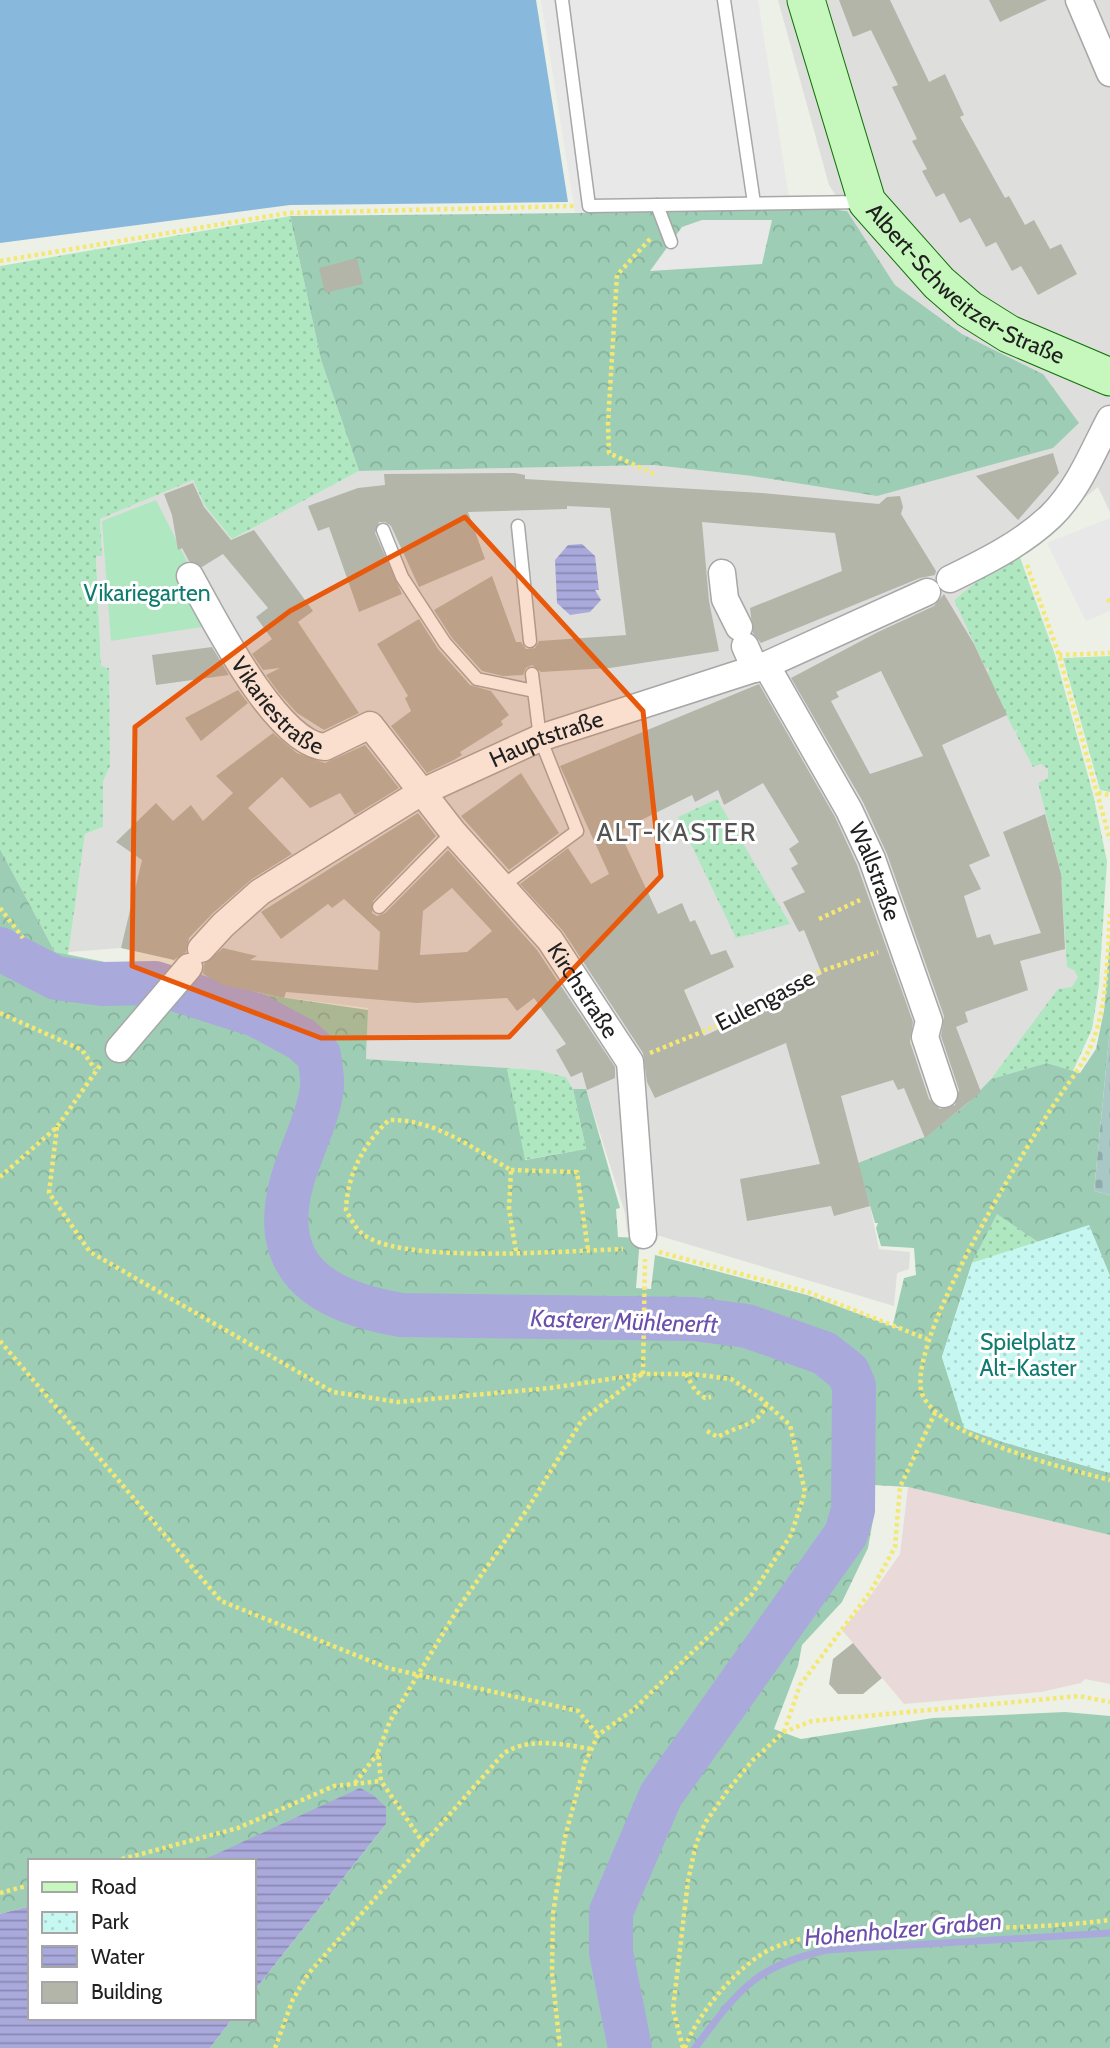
<svg xmlns="http://www.w3.org/2000/svg" width="1110" height="2048" viewBox="0 0 1110 2048" font-family="Cabin,sans-serif">
<style>
.residential{fill:#dededd}
.industrial{fill:#e9d9d9}
.grass{fill:url(#grass-dots)}
.forest{fill:url(#forest-crowns)}
.cemetery{fill:url(#cemetery-stones)}
.park{fill:url(#park-dots)}
.garden{fill:#afe8c0}
.pitch{fill:#88b9dc}
.parking{fill:#e8e8e8}
.water{fill:url(#water-rules)}
.lines{fill:none;stroke-linecap:round;stroke-linejoin:round}
.stream{stroke:#aaa9dc;stroke-width:7}
.river{stroke:#aaa9dc;stroke-width:44}
.building{fill:#b3b5a9;fill-rule:evenodd}
.lane-casing{stroke:#a7a7a7;stroke-width:15}
.street-casing{stroke:#a7a7a7;stroke-width:29}
.secondary-casing{stroke:#137409;stroke-width:39}
.path{stroke:#f4e873;stroke-width:4.5;stroke-dasharray:3.5 3.5;stroke-linecap:butt}
.lane{stroke:#fff;stroke-width:12}
.street{stroke:#fff;stroke-width:26}
.secondary{stroke:#c6f7bd;stroke-width:37}
.marked{fill:#e8590c;fill-opacity:0.2;stroke:#e8590c;stroke-width:5;stroke-linejoin:round}
.labels{text-anchor:middle;dominant-baseline:central;stroke-width:6;stroke-linejoin:round;paint-order:stroke}
.street-label{font-size:23px;fill:#202020;stroke:#fff}
.park-label{font-size:23px;fill:#107b6f;stroke:#fff}
.water-label{font-size:24px;font-style:italic;fill:#6b4fac;stroke:#fff}
.quarter-label{font-size:26px;letter-spacing:2px;fill:#535353;stroke:#fff}
</style>
<defs>
<pattern id="grass-dots" width="8" height="8" patternUnits="userSpaceOnUse" patternTransform="scale(1.75)"><rect width="8" height="8" fill="#afe8c0"/><path d="M2 2h.1M6 6h.1" fill="none" stroke="#96c7a5" stroke-width="1.8" stroke-linecap="round"/></pattern>
<pattern id="forest-crowns" width="20" height="18" patternUnits="userSpaceOnUse" patternTransform="scale(1.75)"><rect width="20" height="18" fill="#9dceb5"/><path d="M2 6a3 3 0 1 1 6 0M12 15a3 3 0 1 1 6 0" fill="none" stroke="#87b19b"/></pattern>
<pattern id="cemetery-stones" width="16" height="16" patternUnits="userSpaceOnUse" patternTransform="scale(1.75)"><rect width="16" height="16" fill="#a8c8c6"/><path d="M2 7V4a2 2 0 0 1 4 0v3zM10 15v-3a2 2 0 0 1 4 0v3z" fill="#90acaa"/></pattern>
<pattern id="park-dots" width="8" height="8" patternUnits="userSpaceOnUse" patternTransform="scale(1.75)"><rect width="8" height="8" fill="#c6f8f1"/><path d="M2 2h.1M6 6h.1" fill="none" stroke="#aad4ce" stroke-width="1.8" stroke-linecap="round"/></pattern>
<pattern id="water-rules" width="6" height="5" patternUnits="userSpaceOnUse" patternTransform="scale(1.75)"><rect width="6" height="5" fill="#aaa9dc"/><path d="M0 2.5h6" fill="none" stroke="#8a89b2"/></pattern>
</defs>
<rect width="100%" height="100%" fill="#ecf0e7"/>
<polygon class="residential" points="778,0 1110,0 1110,512 1098,487 954,600 1043,762 1051,770 1074,968 1080,976 1075,987 964,1108 929,1136 862,1166 879,1249 910,1252 909,1269 897,1273 894,1306 660,1236 627,1232 625,1213 586,1089 573,1089 566,1077 538,1070 366,1059 368,1008 280,997 223,985 162,955 121,948 68,952 85,834 103,827 103,782 110,766 108,667 101,667 96,556 102,555 100,519 193,480 205,506 232,539 359,471 653,465 752,476 1043,374 962,334 895,285 829,185"/>
<polygon class="industrial" points="908,1487 1110,1535 1110,1684 1085,1679 1081,1683 1041,1692 904,1704 842,1630 866,1602 900,1554"/>
<g class="grass">
<polygon points="290,216 321,360 359,471 232,539 205,506 193,480 100,519 102,556 96,556 101,666 109,668 110,766 103,782 103,827 85,834 68,955 55,952 0,849 0,266"/>
<polygon points="1017,549 1055,655 1093,794 1107,861 1099,985 1092,1029 1073,1071 1047,1063 991,1079 1058,989 1072,987 1078,977 1074,970 1067,967 1061,874 1038,783 1048,778 1048,769 1041,764 1033,767 1016,734 1018,730 1014,731 988,675 989,668 986,669 954,600"/>
<polygon points="1110,656 1110,792 1100,790 1063,658"/>
<polygon points="717,799 790,924 736,938 678,817"/>
<polygon points="507,1068 538,1070 566,1077 573,1089 586,1149 524,1160"/>
<polygon points="997,1213 1038,1242 972,1263"/>
</g>
<g class="forest">
<polygon points="790,204 847,211 895,285 962,334 1043,374 1079,423 1053,448 877,496 752,476 653,465 359,471 321,360 290,216 575,213"/>
<polygon points="0,849 55,952 280,997 368,1010 366,1059 507,1068 525,1160 586,1149 573,1089 586,1089 620,1208 616,1209 618,1237 640,1238 636,1288 651,1289 655,1255 807,1295 903,1330 893,1324 904,1278 916,1275 914,1248 881,1246 876,1228 878,1223 875,1223 858,1163 927,1136 968,1103 991,1079 1047,1063 1080,1073 1096,1049 1104,1011 1110,938 1110,1028 1094,1191 1110,1195 1110,1276 1089,1226 1038,1242 997,1214 972,1263 942,1357 965,1428 1003,1442 1110,1473 1110,1535 908,1487 874,1485 875,1509 868,1548 842,1602 802,1645 798,1666 774,1729 801,1739 933,1718 1065,1712 1110,1716 1110,2048 210,2048 233,2018 254,2018 254,1991 386,1824 195,1861 30,1861 30,1906 0,1914"/>
</g>
<polygon class="cemetery" points="1110,1028 1110,1195 1094,1191"/>
<polygon class="park" points="1089,1225 1110,1276 1110,1473 1003,1442 964,1428 942,1357 972,1263"/>
<polygon class="garden" points="156,500 192,571 208,626 111,641 102,521"/>
<polygon class="pitch" points="0,0 536,0 568,202 290,205 0,243"/>
<g class="parking">
<polygon points="541,0 758,0 790,204 575,213"/>
<polygon points="702,220 772,220 762,264 650,271 682,227"/>
<polygon points="1110,518 1110,611 1086,621 1047,543"/>
</g>
<g class="water">
<polygon points="582,544 595,556 599,590 595,590 601,600 590,612 570,615 557,603 555,560 568,545"/>
<polygon points="360,1788 373,1795 386,1807 386,1824 254,1991 254,1861 195,1861 212,1856"/>
<polygon points="30,1906 30,2018 233,2018 210,2048 0,2048 0,1914"/>
</g>
<g class="lines">
<path class="stream" d="M 695,2048 C 738,1991 754,1966 827,1950 L 1110,1933"/>
<path class="river" d="M 0,949 L 56,978 L 102,984 L 155,983 L 256,1015 L 301,1039 L 319,1055 C 320,1065 323,1077 322,1087 C 318,1121 299,1153 291,1185 C 269,1272 326,1302 401,1315 L 694,1319 L 747,1326 L 824,1353 L 848,1372 L 854,1386 L 853,1510 L 846,1534 L 661,1795 L 611,1912 L 611,1952 L 630,2048"/>
</g>
<g class="building">
<polygon points="839,0 890,0 929,82 945,74 964,115 960,117 1005,198 1009,196 1025,225 1034,220 1050,249 1061,244 1077,274 1038,295 1021,266 1012,271 996,242 986,247 970,218 960,223 944,193 936,197 922,171 927,169 912,141 917,139 892,87 898,85 871,30 853,37"/>
<polygon points="989,0 1047,0 1000,22"/>
<polygon points="357,258 363,284 325,293 319,268"/>
<polygon points="1053,453 1059,473 1018,520 976,476"/>
<polygon points="515,473 525,475 525,479 762,493 879,504 887,497 900,496 903,507 901,514 936,571 935,575 920,578 761,643 753,633 750,608 842,571 835,533 702,522 709,601 719,651 610,668 541,672 532,665 526,668 523,675 503,676 482,671 452,638 434,610 492,576 516,642 521,642 526,649 535,648 539,641 626,635 610,508 567,506 567,509 468,512 485,559 419,587 391,526 385,522 379,522 375,533 402,594 359,612 329,527 318,531 308,506 358,488 385,485 384,474"/>
<polygon points="193,483 204,507 231,540 254,530 313,611 298,622 359,713 324,730 297,713 279,693 266,675 280,668 263,670 252,654 272,639 256,617 268,608 223,554 202,567 189,561 182,548 178,550 172,515 164,494"/>
<path d="M 944,594 L 974,644 L 1007,715 L 942,745 L 990,856 L 969,865 L 981,889 L 964,896 L 977,938 L 990,934 L 994,945 L 1041,933 L 1003,832 L 1045,814 L 1061,874 L 1065,949 L 1020,961 L 1028,990 L 965,1012 L 968,1022 L 956,1027 L 981,1092 L 925,1138 L 904,1088 L 898,1090 L 893,1080 L 841,1096 L 870,1206 L 834,1216 L 831,1206 L 747,1221 L 740,1179 L 820,1164 L 786,1043 L 655,1098 L 647,1082 L 643,1053 L 563,931 L 520,884 L 568,848 L 591,884 L 609,874 L 560,766 L 759,684 L 835,817 L 857,865 L 913,1022 L 910,1042 L 929,1099 L 940,1109 L 955,1105 L 959,1090 L 941,1036 L 944,1016 L 887,854 L 863,802 L 791,678 L 878,632 L 934,606 ZM 881,671 L 923,756 L 870,774 L 831,701 L 839,697 L 836,692 ZM 763,783 L 799,842 L 789,849 L 798,864 L 791,868 L 805,892 L 783,902 L 799,932 L 804,930 L 822,974 L 802,984 L 800,991 L 704,1036 L 684,990 L 734,967 L 726,950 L 711,955 L 695,920 L 690,922 L 682,903 L 658,914 L 619,831 L 692,795 L 695,802 L 718,790 L 724,805 Z"/>
<polygon points="419,619 438,649 470,685 491,691 509,715 501,721 503,725 460,752 462,755 454,760 427,773 391,726 411,711 405,698 408,696 377,644"/>
<polygon points="212,647 229,675 156,685 152,655"/>
<polygon points="238,690 248,703 201,741 185,718"/>
<polygon points="273,733 297,753 325,763 365,745 399,788 355,815 340,793 310,808 282,777 248,808 292,854 252,879 213,913 189,938 186,952 174,960 121,948 142,860 116,842 156,803 173,821 191,805 203,821 233,793 216,776"/>
<polygon points="521,773 559,833 509,870 461,816"/>
<path d="M 418,813 L 436,836 L 373,901 L 372,913 L 377,916 L 385,913 L 448,850 L 537,950 L 615,1067 L 615,1078 L 587,1090 L 582,1072 L 571,1077 L 556,1050 L 566,1044 L 534,998 L 517,1011 L 507,998 L 417,1003 L 286,992 L 284,998 L 223,985 L 203,974 L 204,964 L 223,948 L 257,956 L 250,960 L 378,970 L 380,932 L 344,899 L 332,908 L 328,904 L 281,939 L 261,912 ZM 452,888 L 492,931 L 467,952 L 420,955 L 423,911 Z"/>
<polygon points="853,1643 882,1678 863,1694 838,1694 829,1684 833,1659"/>
</g>
<g class="lines">
<defs>
<g id="lane">
<polyline points="562,0 589,206 864,202"/>
<polyline points="724,0 754,203"/>
<polyline points="657,205 671,242"/>
<polyline points="518,526 530,641"/>
<polyline points="383,530 402,577 445,643 477,679 534,691"/>
<polyline points="501,887 577,831 540,738 532,674"/>
<polyline points="379,907 453,832"/>
</g>
<g id="street">
<polyline points="1079,0 1110,73"/>
<polyline points="722,573 725,599 739,627"/>
<path id="s1" d="M 190,576 C 213,617 276,744 325,747 L 370,725 L 453,832 L 550,940 L 630,1062 L 643,1235"/>
<path d="M 950,579 C 985,562 1023,543 1051,516 C 1078,490 1093,451 1110,419"/>
<polyline points="745,646 755,669"/>
<path id="s2" d="M 766,665 L 849,810 L 872,859 L 929,1021 L 925,1037 L 944,1094"/>
<path id="s3" d="M 201,949 L 223,925 L 260,892 L 420,793 L 540,738 L 766,665 L 927,592"/>
<polyline points="119,1049 189,967"/>
</g>
<g id="secondary">
<path id="s4" d="M 806,0 L 867,202 L 939,283 L 969,309 L 1009,334 L 1110,377"/>
</g>
</defs>
<use href="#lane" class="lane-casing"/>
<use href="#street" class="street-casing"/>
<use href="#secondary" class="secondary-casing"/>
<g class="path">
<polyline points="650,239 617,275 608,423 609,453 656,475"/>
<polyline points="0,261 288,213 574,206"/>
<polyline points="1027,565 1059,655 1110,840"/>
<polyline points="1108,599 1110,603"/>
<polyline points="1059,655 1110,653"/>
<polyline points="1098,793 1110,795"/>
<polyline points="0,908 23,938"/>
<path d="M 1110,914 C 1107,957 1108,1010 1089,1050 C 1079,1071 1062,1091 1049,1112 C 1021,1156 898,1355 924,1398 C 948,1440 1064,1468 1110,1480"/>
<polyline points="819,919 860,900"/>
<polyline points="0,1013 82,1050 95,1069"/>
<polyline points="650,1053 741,1016 795,988 798,979 878,952"/>
<polyline points="57,1127 49,1193 90,1252 333,1392 398,1402 550,1388 643,1374 692,1374 731,1379 759,1397 790,1425 805,1492 791,1535 752,1594 633,1710 598,1735 585,1763 565,1837 553,1914 552,1973 560,2048"/>
<polyline points="511,1170 577,1172 588,1250"/>
<polyline points="0,1177 57,1127 101,1064"/>
<path d="M 516,1251 L 509,1209 L 511,1170 C 472,1148 435,1119 389,1120 C 364,1143 347,1175 346,1210 C 352,1221 357,1232 369,1238 C 414,1263 566,1251 623,1249"/>
<polyline points="659,1252 808,1292 927,1339"/>
<polyline points="0,1341 221,1601 388,1668 578,1711 598,1735"/>
<polyline points="643,1374 645,1259"/>
<polyline points="686,1374 695,1390 705,1398 711,1397"/>
<path d="M 707,1431 L 718,1437 C 735,1426 760,1426 766,1404"/>
<polyline points="784,1732 800,1685 871,1591 895,1547 900,1487 935,1413"/>
<polyline points="355,1783 378,1753"/>
<polyline points="424,1844 381,1781 378,1752 390,1721 459,1607 528,1508 582,1420 642,1374"/>
<polyline points="115,1861 238,1828 334,1786 381,1781"/>
<polyline points="0,1893 30,1885"/>
<path d="M 275,2048 L 293,1999 L 308,1974 L 504,1753 C 530,1737 562,1744 591,1749"/>
<polyline points="683,2048 673,2009 688,1881 696,1844 705,1823 728,1790 753,1760 784,1732 812,1721 1079,1696 1110,1702"/>
<path d="M 685,2048 C 696,2015 739,1964 771,1949 C 818,1928 873,1930 923,1929 C 986,1928 1048,1928 1110,1920"/>
</g>
<use href="#lane" class="lane"/>
<use href="#street" class="street"/>
<use href="#secondary" class="secondary"/>
</g>
<path class="marked" d="M 465,517 L 643,711 L 661,876 L 509,1037 L 321,1038 L 132,966 L 135,727 L 290,611 Z"/>
<g class="labels">
<g class="street-label">
<text stroke="none"><textPath href="#s4" startOffset="341">Albert-Schweitzer-Straße</textPath></text>
<text stroke="none"><textPath href="#s1" startOffset="158">Vikariestraße</textPath></text>
<text stroke="none"><textPath href="#s3" startOffset="408">Hauptstraße</textPath></text>
<text stroke="none"><textPath href="#s2" startOffset="234">Wallstraße</textPath></text>
<text stroke="none"><textPath href="#s1" startOffset="614">Kirchstraße</textPath></text>
<text transform="translate(765 1000) rotate(-27)">Eulengasse</text>
</g>
<g class="park-label">
<text x="147" y="593">Vikariegarten</text>
<text x="1028" y="1342">Spielplatz<tspan x="1028" dy="26">Alt-Kaster</tspan></text>
</g>
<g class="water-label">
<text transform="translate(624 1321) rotate(2)">Kasterer Mühlenerft</text>
<text transform="translate(903 1929) rotate(-5)">Hohenholzer Graben</text>
</g>
<g class="quarter-label">
<text x="677" y="832">ALT-KASTER</text>
</g>
</g>
<rect x="28" y="1859" width="228" height="161" fill="#ffffff" stroke="#a6a6a6" stroke-width="2"/>
<rect x="42" y="1882" width="35" height="10" fill="#c6f7bd" stroke="#a6a6a6" stroke-width="2"/>
<text x="91" y="1894" font-size="21" fill="#202020">Road</text>
<rect x="42" y="1912" width="35" height="21" fill="url(#park-dots)" stroke="#a6a6a6" stroke-width="2"/>
<text x="91" y="1929" font-size="21" fill="#202020">Park</text>
<rect x="42" y="1946" width="35" height="21" fill="url(#water-rules)" stroke="#a6a6a6" stroke-width="2"/>
<text x="91" y="1964" font-size="21" fill="#202020">Water</text>
<rect x="42" y="1982" width="35" height="21" fill="#b3b5a9" stroke="#a6a6a6" stroke-width="2"/>
<text x="91" y="1999" font-size="21" fill="#202020">Building</text>
</svg>
